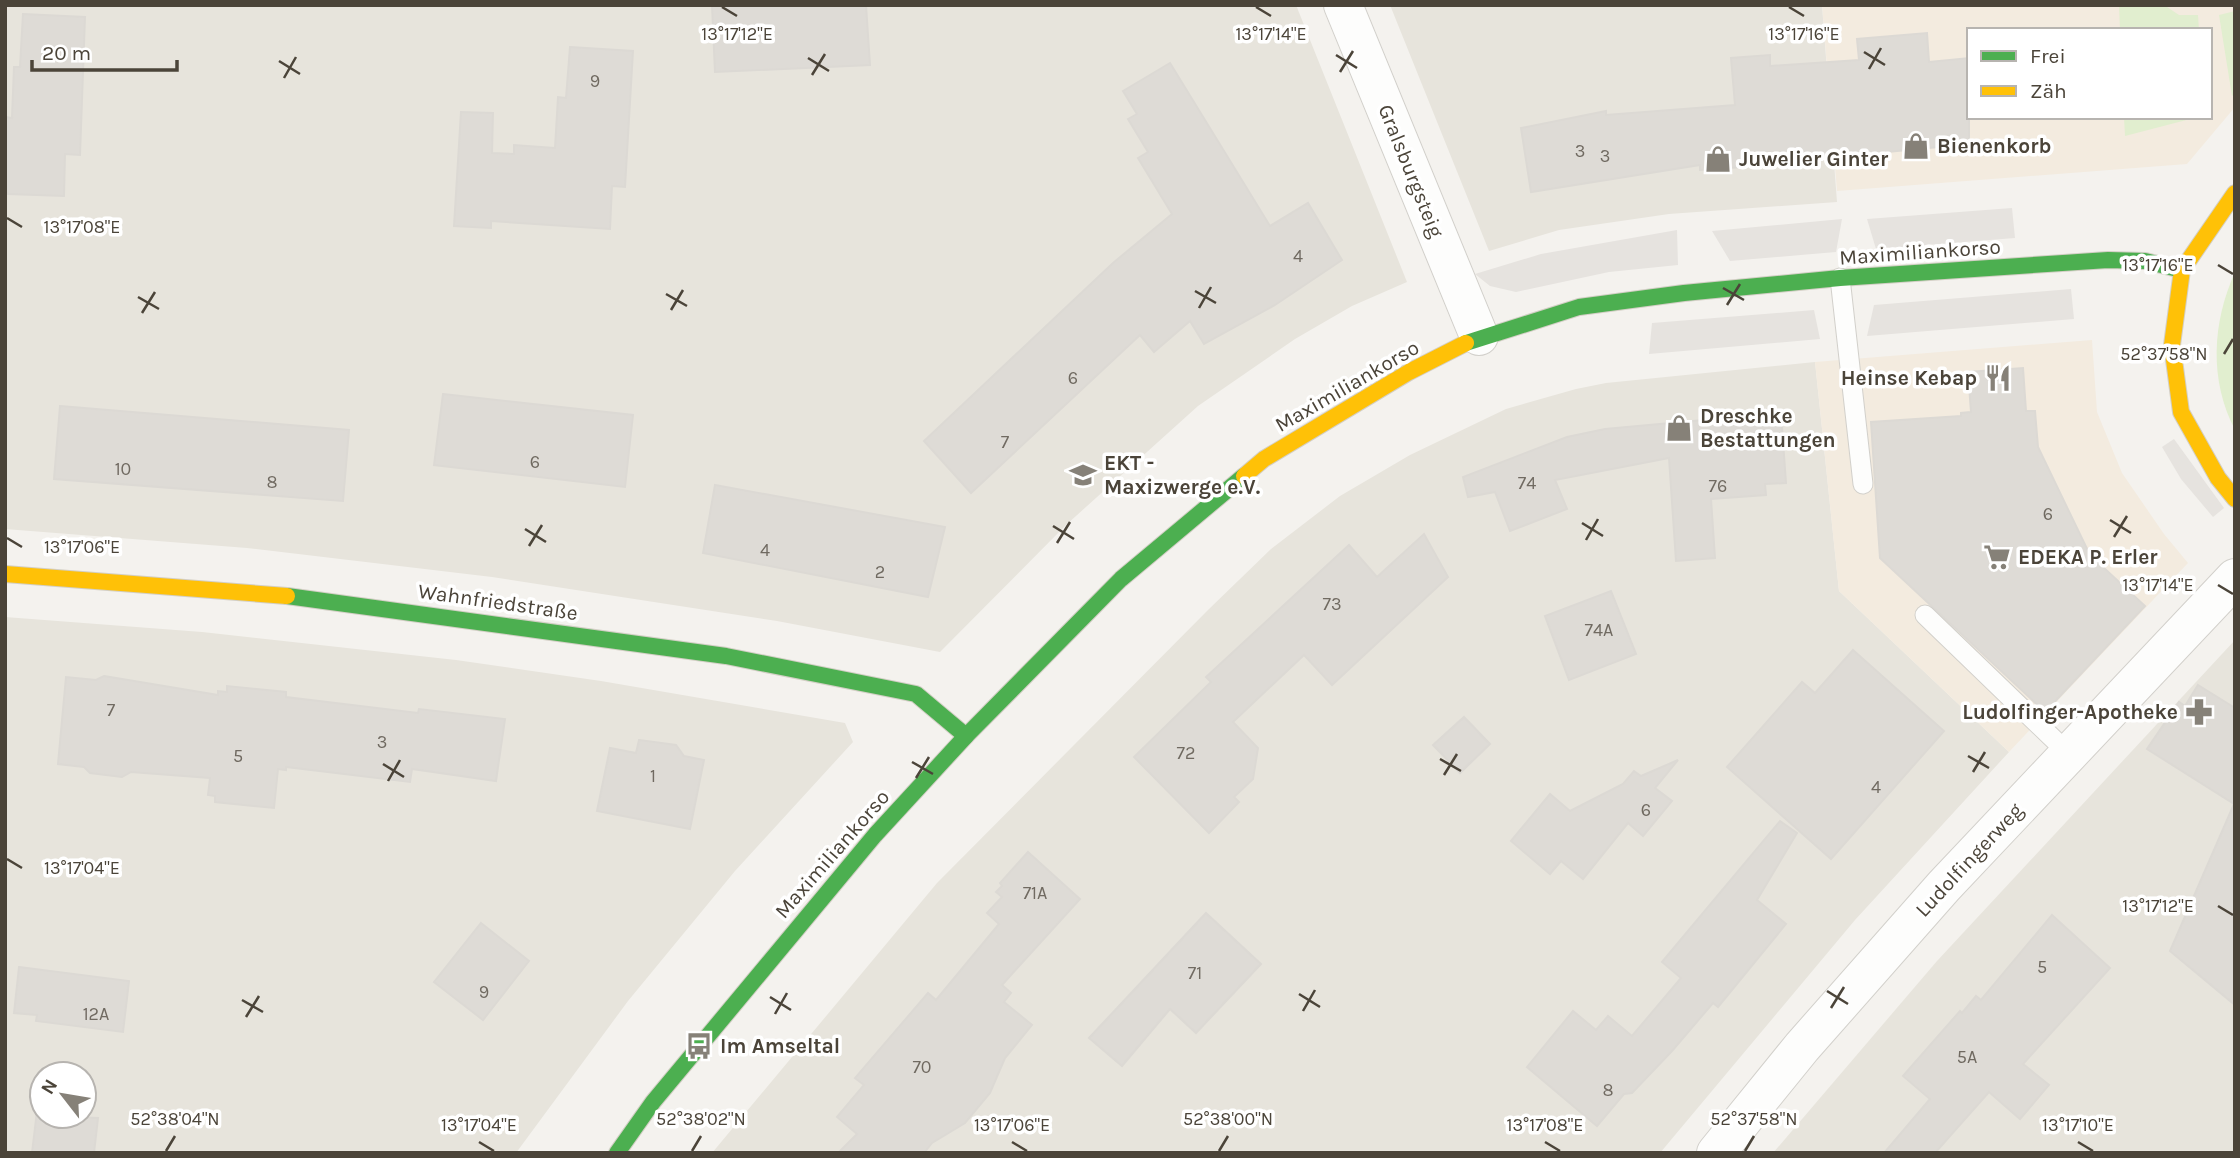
<svg xmlns="http://www.w3.org/2000/svg" width="2240" height="1158" viewBox="0 0 2240 1158" font-family="Karla,sans-serif">
<style>
.residential{fill:#e7e4dc;fill-rule:evenodd}
.commercial{fill:#f3ebdf;fill-rule:evenodd}
.green{fill:#e1eecf}
.parking{fill:#e6e3df}
.building{fill:#dedbd6;stroke:#dcd9d4;stroke-width:2}
.lines{fill:none;stroke-linecap:round;stroke-linejoin:round}
.lane-casing{stroke:#d2d0cb;stroke-width:21}
.street-casing{stroke:#d2d0cb;stroke-width:40}
.fast-casing{stroke:#d3cfc5;stroke-width:18}
.slow-casing{stroke:#d3cfc5;stroke-width:18}
.lane{stroke:#fdfdfc;stroke-width:19}
.street{stroke:#fdfdfc;stroke-width:38}
.fast{stroke:#4caf50;stroke-width:16}
.slow{stroke:#ffc107;stroke-width:16}
.ticks{fill:none;stroke:#4b4439;stroke-width:2.5}
.labels{text-anchor:middle;dominant-baseline:central;stroke-width:7;stroke-linejoin:round;paint-order:stroke}
.number-label{font-size:18px;fill:#706a61}
.poi-label{font-size:21px;font-weight:bold;fill:#4b4439;stroke:#fff;text-anchor:start}
.street-label{font-size:21px;fill:#4b4439;stroke:#fff}
.ticks-label{font-size:18px;text-anchor:middle;fill:#4b4439;stroke:#fff;stroke-width:7;stroke-linejoin:round;paint-order:stroke}
</style>
<rect width="100%" height="100%" fill="#f4f2ee"/>
<g class="residential">
<polygon points="5,5 1296,5 1407,282 1352,306 1295,339 1198,406 1066,525 940,652 777,621 492,577 247,548 5,529"/>
<polygon points="1390,5 1822,5 1837,202 1669,214 1559,230 1489,251"/>
<polygon points="1815,362 1839,591 2009,752 1855,920 1660,1153 712,1153 937,883 1209,609 1271,549 1340,496 1410,455 1506,409 1576,389 1606,383"/>
<path d="M 5,617 L 202,632 L 456,660 L 601,681 L 845,723 L 853,742 L 735,871 L 628,1001 L 516,1153 L 5,1153 ZM 42,1074 L 84,1074 L 84,1116 L 42,1116 Z"/>
<polygon points="2235,640 2235,1153 1773,1153 1937,961"/>
</g>
<g class="commercial">
<path d="M 1822,5 L 2235,5 L 2235,107 L 2187,164 L 1837,191 ZM 1969,30 L 2210,30 L 2210,117 L 1969,117 Z"/>
<polygon points="2092,340 2097,412 2122,473 2164,534 2188,563 2009,752 1839,591 1815,362"/>
</g>
<g class="green">
<polygon points="2119,5 2164,5 2179,15 2198,15 2199,30 2120,30"/>
<polygon points="2235,11 2235,93 2232,96 2219,15"/>
<polygon points="2124,117 2198,117 2125,136"/>
<path d="M 2235,272 L 2235,430 C 2209,380 2212,323 2235,272 Z"/>
</g>
<g class="parking">
<polygon points="2012,208 2015,238 1876,249 1867,219"/>
<polygon points="1842,219 1836,252 1730,261 1712,231"/>
<polygon points="1677,230 1678,265 1609,272 1516,292 1490,286 1475,274 1541,254"/>
<polygon points="2071,289 2074,319 1867,336 1874,305"/>
<polygon points="1814,310 1820,339 1649,354 1652,323"/>
<polygon points="2174,439 2224,508 2213,517 2181,479 2162,447"/>
</g>
<g class="building">
<polygon points="712,5 866,5 870,65 715,72"/>
<polygon points="23,14 85,17 80,155 65,154 64,196 8,194 5,189 5,117 12,118 14,67 20,67"/>
<polygon points="1927,33 1929,62 1969,58 1969,144 1814,159 1814,162 1700,170 1700,165 1531,192 1521,128 1606,111 1606,115 1735,105 1731,58 1770,55 1770,66 1859,60 1857,39"/>
<polygon points="570,47 633,51 625,187 612,186 610,229 491,221 491,228 454,226 461,112 493,113 492,153 514,154 514,145 555,148 558,97 566,98"/>
<polygon points="1170,63 1270,226 1308,203 1342,260 1275,305 1204,344 1190,321 1154,352 1140,335 971,493 924,441 1113,263 1172,214 1138,158 1148,152 1128,119 1137,114 1123,91"/>
<polygon points="2023,368 2026,411 2035,411 2038,447 2090,555 2145,606 2045,712 1880,558 1871,422 1961,416 1961,413 1971,412 1968,372"/>
<polygon points="443,394 633,415 625,487 434,465"/>
<polygon points="60,406 349,430 343,501 54,479"/>
<polygon points="1781,413 1786,483 1765,484 1766,495 1711,499 1715,558 1676,561 1669,458 1555,480 1567,509 1510,531 1495,492 1468,497 1463,477 1567,437 1605,429"/>
<polygon points="715,485 945,527 928,597 703,553"/>
<polygon points="1424,534 1448,577 1332,685 1304,655 1233,722 1258,748 1253,779 1234,797 1239,802 1209,833 1134,757 1211,682 1206,677 1349,545 1377,577"/>
<polygon points="1611,591 1636,654 1569,680 1545,616"/>
<polygon points="1853,650 1944,731 1831,859 1727,767 1802,682 1815,693"/>
<polygon points="104,676 218,695 218,691 227,692 227,686 286,692 286,697 418,713 419,709 505,719 496,781 412,769 410,782 286,767 286,770 278,769 274,808 215,802 215,796 208,795 210,778 131,772 122,777 90,773 84,767 58,764 66,677 96,680"/>
<polygon points="2198,685 2235,708 2235,1005 2170,951 2234,804 2147,749 2179,702 2185,706"/>
<polygon points="1464,717 1490,744 1460,773 1433,745"/>
<polygon points="639,740 676,745 684,756 704,760 690,829 597,811 610,748 636,753"/>
<polygon points="1678,760 1655,788 1672,801 1643,836 1628,823 1583,879 1561,861 1550,874 1511,841 1550,794 1570,811 1623,784 1634,771 1641,776"/>
<polygon points="1780,821 1797,833 1757,900 1786,924 1718,1007 1713,1003 1672,1051 1632,1093 1624,1094 1597,1126 1527,1067 1573,1011 1596,1030 1608,1016 1632,1036 1681,978 1662,962"/>
<polygon points="1028,852 1080,899 1002,985 1011,993 1004,1002 1032,1025 1005,1058 990,1093 965,1123 932,1143 924,1153 838,1153 857,1134 837,1117 864,1085 855,1078 928,993 936,1000 999,924 987,913 1002,897 996,892 1002,886 1000,883"/>
<polygon points="1206,913 1261,964 1196,1033 1170,1009 1122,1066 1089,1038"/>
<polygon points="2052,915 2110,968 2023,1064 2049,1085 2020,1119 1989,1092 1935,1153 1884,1153 1930,1099 1903,1076 1960,1011 1962,1013 1976,996 1981,1000"/>
<polygon points="481,923 529,961 483,1020 434,982"/>
<polygon points="19,967 129,981 123,1032 36,1021 37,1015 14,1013"/>
<polygon points="37,1111 42,1111 42,1116 98,1118 94,1153 32,1153"/>
</g>
<g class="lines">
<defs>
<g id="lane">
<polyline points="1840,278 1863,484"/>
<polyline points="1925,615 2068,753"/>
</g>
<g id="street">
<polyline points="1343,5 1479,336"/>
<polyline points="1716,1153 1802,1047 1944,886 2235,578"/>
</g>
<g id="fast">
<polyline points="1466,343 1579,307 1684,293 1840,278 2108,260 2145,261 2182,270"/>
<polyline points="287,596 726,656 916,694 966,736"/>
<polyline points="617,1153 653,1102 875,835 966,736 1121,579 1244,476"/>
</g>
<g id="slow">
<polyline points="2235,193 2182,270 2172,345 2181,412 2218,478 2235,499"/>
<polyline points="1244,476 1264,459 1409,372 1466,343"/>
<polyline points="5,574 287,596"/>
</g>
</defs>
<use href="#lane" class="lane-casing"/>
<use href="#street" class="street-casing"/>
<use href="#fast" class="fast-casing"/>
<use href="#slow" class="slow-casing"/>
<use href="#lane" class="lane"/>
<use href="#street" class="street"/>
<use href="#fast" class="fast"/>
<use href="#slow" class="slow"/>
</g>
<path class="ticks" d="M 722,7 L 737,16M 1256,7 L 1271,16M 1789,7 L 1804,16M 1864,52 L 1885,65M 1336,55 L 1357,68M 808,58 L 829,71M 279,61 L 300,74M 1869,69 L 1881,48M 1340,72 L 1353,51M 812,75 L 825,54M 284,78 L 296,57M 7,218 L 22,227M 2218,265 L 2233,274M 1723,288 L 1744,300M 1195,291 L 1216,303M 666,294 L 687,306M 138,297 L 159,309M 1727,305 L 1740,284M 1199,308 L 1211,287M 671,310 L 683,290M 142,313 L 155,292M 2224,354 L 2233,339M 2110,520 L 2131,533M 1582,523 L 1603,536M 1053,526 L 1074,539M 525,529 L 546,542M 2114,537 L 2127,516M 7,538 L 22,547M 1586,540 L 1598,519M 1057,543 L 1070,522M 529,546 L 542,525M 2218,585 L 2233,594M 1968,756 L 1989,768M 1440,759 L 1461,771M 912,762 L 933,774M 383,764 L 404,777M 1973,772 L 1985,752M 1444,775 L 1457,754M 916,778 L 929,757M 388,781 L 400,760M 7,859 L 22,868M 2218,906 L 2233,915M 1827,991 L 1848,1004M 1299,994 L 1320,1007M 770,997 L 791,1010M 242,1000 L 263,1012M 1831,1008 L 1844,987M 1303,1011 L 1315,990M 775,1014 L 787,993M 246,1017 L 259,996M 479,1142 L 494,1151M 1012,1142 L 1027,1151M 1545,1142 L 1560,1151M 2078,1142 L 2093,1151M 166,1151 L 175,1136M 692,1151 L 701,1136M 1219,1151 L 1228,1136M 1745,1151 L 1754,1136"/>
<defs>
<symbol id="shop-bare" viewBox="-9 -9 18 18"><path d="M-5-2.5h2.3a2.7 3.5 0 0 1 5.4 0H5L5.5 6h-11ZM-1.5-2.5h3a1.5 2.3 0 0 0-3 0Z" fill="#868178" stroke="#fff" stroke-width="2.5" paint-order="stroke"/></symbol>
<symbol id="restaurant-bare" viewBox="-9 -9 18 18"><path d="M-5-6h1v4h1v-4h1v4h1v-4h1v5L-1.5 .5V6h-2V.5L-5-1ZM5-6V6H3V1.5H1.5Q1.5-4 5-6Z" fill="#868178" stroke="#fff" stroke-width="2.5" paint-order="stroke"/></symbol>
<symbol id="school-bare" viewBox="-9 -9 18 18"><path d="M0-5L7-2L0 1L-7-2ZM-4 1L0 2.5L4 1V4Q0 6-4 4Z" fill="#868178" stroke="#fff" stroke-width="2.5" paint-order="stroke"/></symbol>
<symbol id="supermarket-bare" viewBox="-9 -9 18 18"><path d="M-6-5.5h2.5l.6 2H6L4.5 2H-2.5L-4.4-4H-6ZM-1.5 3.2a1.3 1.3 0 1 0 .1 0ZM3 3.2a1.3 1.3 0 1 0 .1 0Z" fill="#868178" stroke="#fff" stroke-width="2.5" paint-order="stroke"/></symbol>
<symbol id="pharmacy-bare" viewBox="-9 -9 18 18"><path d="M-2-6h4v4h4v4h-4v4h-4v-4h-4v-4h4Z" fill="#868178" stroke="#fff" stroke-width="2.5" paint-order="stroke"/></symbol>
<symbol id="bus-bare" viewBox="-9 -9 18 18"><path d="M-5-6H5V4H4V6H2V4H-2V6H-4V4H-5ZM-3.5-4V0h7V-4ZM-3.5 1.2v1.5H-2V1.2ZM2 1.2v1.5H3.5V1.2Z" fill="#868178" stroke="#fff" stroke-width="2.5" paint-order="stroke"/></symbol>
</defs>
<g fill-rule="evenodd">
<use href="#shop-bare" x="1897" y="127" width="38" height="38"/>
<use href="#shop-bare" x="1699" y="140" width="38" height="38"/>
<use href="#restaurant-bare" x="1979" y="359" width="38" height="38"/>
<use href="#shop-bare" x="1660" y="409" width="38" height="38"/>
<use href="#school-bare" x="1064" y="456" width="38" height="38"/>
<use href="#supermarket-bare" x="1978" y="538" width="38" height="38"/>
<use href="#pharmacy-bare" x="2180" y="693" width="38" height="38"/>
<use href="#bus-bare" x="680" y="1027" width="38" height="38"/>
</g>
<g class="labels">
<g class="number-label">
<text x="595" y="81">9</text>
<text x="1580" y="151">3</text>
<text x="1605" y="156">3</text>
<text x="1298" y="256">4</text>
<text x="1073" y="378">6</text>
<text x="1005" y="442">7</text>
<text x="535" y="462">6</text>
<text x="123" y="469">10</text>
<text x="272" y="482">8</text>
<text x="1527" y="483">74</text>
<text x="1718" y="486">76</text>
<text x="2048" y="514">6</text>
<text x="765" y="550">4</text>
<text x="880" y="572">2</text>
<text x="1332" y="604">73</text>
<text x="1599" y="630">74A</text>
<text x="111" y="710">7</text>
<text x="382" y="742">3</text>
<text x="1186" y="753">72</text>
<text x="238" y="756">5</text>
<text x="653" y="776">1</text>
<text x="1876" y="787">4</text>
<text x="1646" y="810">6</text>
<text x="1035" y="893">71A</text>
<text x="2042" y="967">5</text>
<text x="1195" y="973">71</text>
<text x="484" y="992">9</text>
<text x="96" y="1014">12A</text>
<text x="1967" y="1057">5A</text>
<text x="922" y="1067">70</text>
<text x="1608" y="1090">8</text>
</g>
<g class="poi-label">
<text x="1937" y="146">Bienenkorb</text>
<text x="1739" y="159">Juwelier Ginter</text>
<text x="1977" y="378" text-anchor="end">Heinse Kebap</text>
<text x="1700" y="416">Dreschke<tspan x="1700" dy="24">Bestattungen</tspan></text>
<text x="1104" y="463">EKT -<tspan x="1104" dy="24">Maxizwerge e.V.</tspan></text>
<text x="2018" y="557">EDEKA P. Erler</text>
<text x="2178" y="712" text-anchor="end">Ludolfinger-Apotheke</text>
<text x="720" y="1046">Im Amseltal</text>
</g>
<g class="street-label">
<text transform="translate(1411 171) rotate(68)">Gralsburgsteig</text>
<text transform="translate(1920 252) rotate(-4)">Maximiliankorso</text>
<text transform="translate(1347 386) rotate(-30)">Maximiliankorso</text>
<text transform="translate(498 602) rotate(8)">Wahnfriedstraße</text>
<text transform="translate(832 854) rotate(-49)">Maximiliankorso</text>
<text transform="translate(1969 860) rotate(-47)">Ludolfingerweg</text>
</g>
</g>
<g class="ticks-label">
<text x="737" y="40">13°17'12"E</text>
<text x="1271" y="40">13°17'14"E</text>
<text x="1804" y="40">13°17'16"E</text>
<text x="82" y="233">13°17'08"E</text>
<text x="2158" y="271">13°17'16"E</text>
<text x="2164" y="360">52°37'58"N</text>
<text x="82" y="553">13°17'06"E</text>
<text x="2158" y="591">13°17'14"E</text>
<text x="82" y="874">13°17'04"E</text>
<text x="2158" y="912">13°17'12"E</text>
<text x="175" y="1125">52°38'04"N</text>
<text x="701" y="1125">52°38'02"N</text>
<text x="1228" y="1125">52°38'00"N</text>
<text x="1754" y="1125">52°37'58"N</text>
<text x="479" y="1131">13°17'04"E</text>
<text x="1012" y="1131">13°17'06"E</text>
<text x="1545" y="1131">13°17'08"E</text>
<text x="2078" y="1131">13°17'10"E</text>
</g>
<rect width="2240" height="1158" fill="none" stroke="#4b4439" stroke-width="14"/>
<rect x="1967" y="28" width="245" height="91" fill="#ffffff" stroke="#b7b4b0" stroke-width="2"/>
<rect x="1981" y="51" width="35" height="10" fill="#4caf50" stroke="#b7b4b0" stroke-width="2"/>
<text x="2030" y="63" font-size="21" fill="#4b4439">Frei</text>
<rect x="1981" y="86" width="35" height="10" fill="#ffc107" stroke="#b7b4b0" stroke-width="2"/>
<text x="2030" y="98" font-size="21" fill="#4b4439">Zäh</text>
<g transform="translate(63 1095) rotate(301)"><circle r="33" fill="#ffffff" stroke="#b7b4b0" stroke-width="2"/>
<path d="M0-5L12 26L0 18L-12 26Z" fill="#868178"/>
<text y="-10" font-size="19" font-weight="bold" text-anchor="middle" fill="#4b4439">N</text>
</g>
<path d="M32 60v10h145v-10" fill="none" stroke="#4b4439" stroke-width="3.5"/>
<text x="42" y="60" font-size="21" fill="#4b4439" stroke="#ffffff" stroke-width="5" paint-order="stroke">20 m</text>
</svg>
